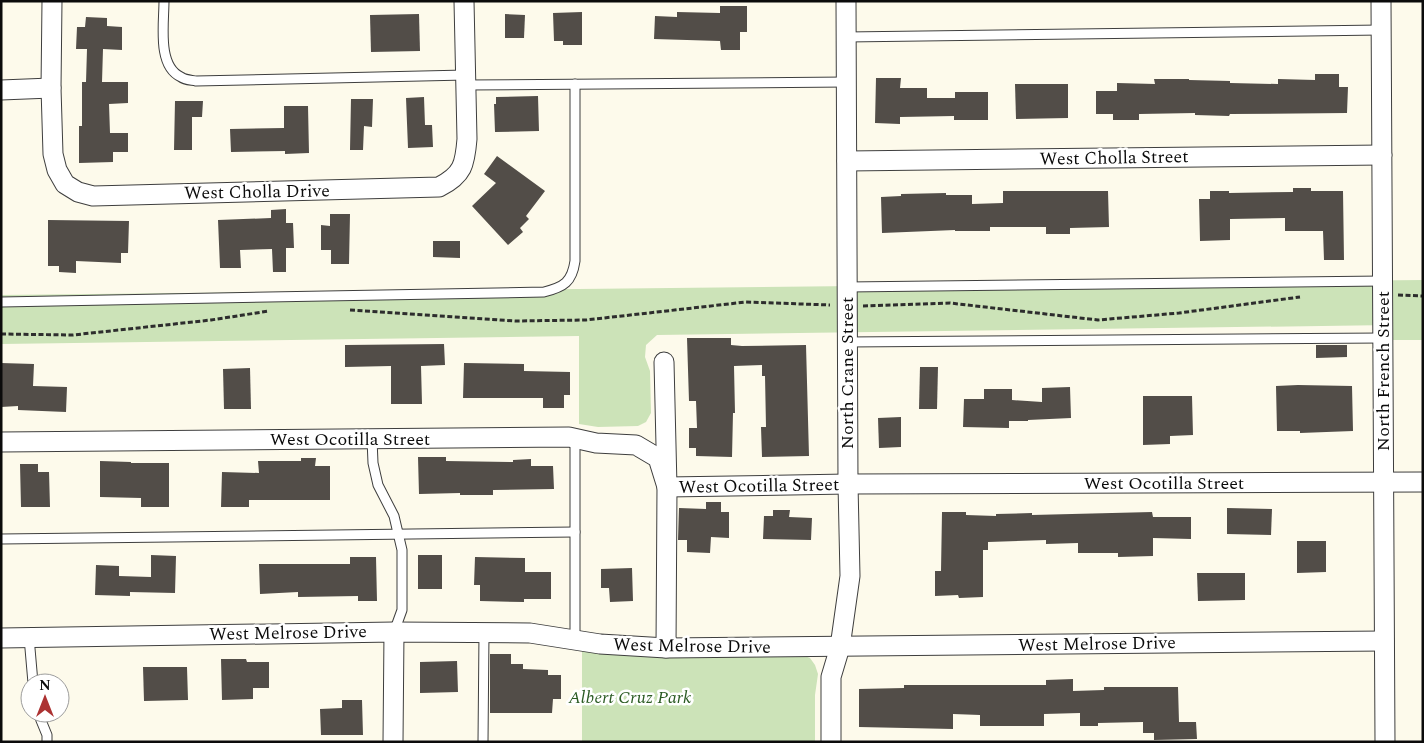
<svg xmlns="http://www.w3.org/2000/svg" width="1424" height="743" viewBox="0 0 1424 743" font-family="Spectral,serif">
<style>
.green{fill:#cce3b8}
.building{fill:#524d48}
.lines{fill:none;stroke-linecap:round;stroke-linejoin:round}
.lane-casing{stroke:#3e3e3e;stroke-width:11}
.street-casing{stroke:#3e3e3e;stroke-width:21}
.path{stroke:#2d2d2d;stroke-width:3;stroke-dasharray:5 2.5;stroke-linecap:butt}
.lane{stroke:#fff;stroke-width:9}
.street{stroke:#fff;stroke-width:19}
.labels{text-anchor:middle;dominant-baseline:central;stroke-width:5;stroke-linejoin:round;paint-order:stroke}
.street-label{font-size:18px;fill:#0b0b0b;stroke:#fff}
.park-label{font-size:18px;font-style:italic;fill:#2b5b23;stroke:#fff}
</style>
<rect width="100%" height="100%" fill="#fdfaeb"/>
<g class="green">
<polygon points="1423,280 1423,340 1392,340 1391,325 657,335 646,345 645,357 650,371 651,413 646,422 638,426 598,427 579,424 579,336 1,344 1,295"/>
<polygon points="582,644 802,655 810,658 815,665 818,674 815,695 815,742 582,742"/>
</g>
<g class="building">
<polygon points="720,6 747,6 747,32 740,32 740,50 721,50 720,41 654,39 655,16 677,17 677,12 720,13"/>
<polygon points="582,12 582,45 563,45 563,41 554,41 553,13"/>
<polygon points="419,14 420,51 371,52 370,15"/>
<polygon points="505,14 525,15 524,38 505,38"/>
<polygon points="86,17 107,18 107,26 122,27 122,50 103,49 102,82 128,82 128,103 109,104 110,133 128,133 128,152 113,152 113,162 79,163 79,126 82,126 82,82 86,82 87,49 76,49 77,27 85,27"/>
<polygon points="1315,74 1339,74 1339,87 1348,87 1347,113 1230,114 1229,116 1195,115 1195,113 1139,114 1139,120 1113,120 1113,114 1096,114 1096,91 1117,91 1117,83 1155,84 1154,79 1189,79 1189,80 1230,81 1230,83 1278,84 1278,79 1315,80"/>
<polygon points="876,78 901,78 900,88 927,88 927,98 955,98 955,92 988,92 988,120 954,120 954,116 900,117 900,124 875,123"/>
<polygon points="1015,84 1068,84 1068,118 1016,119"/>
<polygon points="538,96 539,131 495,132 494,104 496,104 496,97"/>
<polygon points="424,97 425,125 432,125 433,147 408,148 406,98"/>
<polygon points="351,99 373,99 372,127 364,126 363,150 350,150"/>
<polygon points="175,101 203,101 202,117 192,117 192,150 174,150"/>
<polygon points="284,106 308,106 309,153 285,154 285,151 231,152 230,129 284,128"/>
<polygon points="497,156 545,191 526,216 529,219 520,228 523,232 508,245 472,206 496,183 484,174"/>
<polygon points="1293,188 1311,188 1311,191 1343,191 1344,260 1324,260 1323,231 1285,231 1285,218 1230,219 1230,240 1200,241 1199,199 1210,199 1210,191 1229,191 1229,193 1293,192"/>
<polygon points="1003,191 1108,191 1109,227 1070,228 1070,234 1046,234 1046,227 990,227 990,231 955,231 955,230 882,233 881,197 901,196 901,194 946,193 946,195 972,195 972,204 1003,203"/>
<polygon points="286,209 286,223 293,223 294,248 286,248 286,272 273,272 272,249 240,250 241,268 220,268 218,220 271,218 271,210"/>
<polygon points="330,214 350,214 349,264 331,264 331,250 321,250 321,225 330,226"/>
<polygon points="48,220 129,221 128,253 121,253 121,263 76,261 76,273 59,272 59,266 48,266"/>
<polygon points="433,241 460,241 460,258 433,257"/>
<polygon points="687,338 731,338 731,345 742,346 806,345 809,456 762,457 761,427 766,427 765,376 762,376 762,365 734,366 735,413 733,413 732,457 696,456 696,448 689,448 689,428 697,428 696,401 689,401"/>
<polygon points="444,344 445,365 421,366 422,404 391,404 391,366 345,367 345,345"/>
<polygon points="1316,345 1347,345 1347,357 1316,358"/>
<polygon points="1,363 34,364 33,386 67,387 66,412 18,410 18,406 1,407"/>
<polygon points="464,363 524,364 524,371 570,372 570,395 564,395 564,408 543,408 543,398 463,398"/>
<polygon points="920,367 938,367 937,409 919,409"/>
<polygon points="250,368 251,409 224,409 223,369"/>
<polygon points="1298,385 1352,386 1353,431 1300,433 1300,431 1277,431 1276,386"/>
<polygon points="1070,387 1071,418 1028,420 1028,421 1009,421 1009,428 963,427 964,399 984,399 984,389 1012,389 1012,400 1042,402 1042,388"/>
<polygon points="1143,396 1192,396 1193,435 1170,436 1170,444 1143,445"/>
<polygon points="901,417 901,447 879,448 878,418"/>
<polygon points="418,457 446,457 446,461 513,462 513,460 531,459 531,466 553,466 554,489 493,490 493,495 460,495 460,493 419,494"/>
<polygon points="301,458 316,458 315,466 330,466 330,500 249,500 249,507 221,507 222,472 259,473 258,461 301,461"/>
<polygon points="100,461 131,462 131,463 169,463 169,507 141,507 141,498 100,497"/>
<polygon points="20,464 38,464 38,472 49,472 50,507 21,507"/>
<polygon points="706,502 721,502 721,512 729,512 729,538 711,537 710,553 687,552 687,540 678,540 679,508 706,509"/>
<polygon points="1227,508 1272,509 1271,535 1227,534"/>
<polygon points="773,510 790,510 789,517 812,518 811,540 763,539 764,516 773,516"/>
<polygon points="942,512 966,512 966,515 996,516 996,514 1032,513 1032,515 1152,512 1153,517 1191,517 1191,539 1153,538 1153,556 1118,557 1118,553 1078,553 1078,543 1046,544 1046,540 988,542 988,550 983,550 983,597 959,598 958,595 935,596 935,571 941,571"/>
<polygon points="1297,541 1326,541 1326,572 1297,573"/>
<polygon points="151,555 176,556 175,593 130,592 130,596 95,595 96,565 119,566 119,576 151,577"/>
<rect x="418" y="555" width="24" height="34"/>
<polygon points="350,557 376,557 377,601 358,601 358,596 298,597 298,592 260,594 259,564 350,564"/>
<polygon points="475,557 525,558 525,572 551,572 551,599 524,599 524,602 480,601 480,585 474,585"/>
<polygon points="632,568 633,601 610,602 609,588 601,588 601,569"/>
<polygon points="1197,573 1245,573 1245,600 1198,601"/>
<polygon points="490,654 511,654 511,664 523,664 523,669 548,670 548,675 561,675 561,699 553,699 552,713 490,713"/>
<polygon points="221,659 246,659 247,662 269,662 269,688 253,688 253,699 222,700"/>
<polygon points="457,661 458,692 420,693 420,662"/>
<polygon points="143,667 187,667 188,700 144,701"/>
<polygon points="1073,679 1073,691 1104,690 1104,687 1178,687 1179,722 1196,722 1197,739 1154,740 1154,733 1143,733 1143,722 1098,723 1098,726 1080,726 1080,713 1044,714 1044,726 980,726 980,715 953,714 953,729 859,727 859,689 904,688 904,685 1046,685 1046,680"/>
<polygon points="342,700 362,700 363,735 321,735 320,709 342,708"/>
</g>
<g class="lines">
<defs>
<g id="lane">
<path d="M 164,1 C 164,24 157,66 181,77 C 185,80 191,80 196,81 L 466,75"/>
<polyline points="846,37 1381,30"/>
<polyline points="466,85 847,82"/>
<polyline points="847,287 1383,281"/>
<path d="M 1,302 L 544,292 C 564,287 572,282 575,261 L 575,84"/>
<polyline points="847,342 1383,338"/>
<polyline points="372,439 373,463 378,485 394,516 402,550 402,610 394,632"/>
<polyline points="575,439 575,640"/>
<polyline points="1,539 575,532"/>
<polyline points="29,637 33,683"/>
<polyline points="38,713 47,735 47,742"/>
<polyline points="483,742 484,633"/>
</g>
<g id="street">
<path d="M 52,1 L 51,88 L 53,154 L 57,170 L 65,184 L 78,192 L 93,196 L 439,187 C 463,175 465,164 467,139 L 464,1"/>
<polyline points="1381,1 1385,742"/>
<polyline points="1,90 51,88"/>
<polyline points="847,161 1382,155"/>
<polyline points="664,362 667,487 666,648"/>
<polyline points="1,442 569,437 596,443 636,445 658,458 667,487 848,484 1423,482"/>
<polyline points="1,638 394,632 530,633 600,644 666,648 1384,641"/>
<polyline points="393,742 394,632"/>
<polyline points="831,742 831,677 840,647 850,576 848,484 846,1"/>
</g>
</defs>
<use href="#lane" class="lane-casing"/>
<use href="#street" class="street-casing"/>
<g class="path">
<polyline points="1398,295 1423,296"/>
<polyline points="863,306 950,303 1098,320 1179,313 1300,297"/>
<polyline points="350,310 515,321 586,320 746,302 830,305"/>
<polyline points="1,334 73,335 211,320 269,311"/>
</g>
<use href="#lane" class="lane"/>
<use href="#street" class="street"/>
</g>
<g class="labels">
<g class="street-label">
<text transform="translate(1114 158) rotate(-1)">West Cholla Street</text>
<text transform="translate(257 192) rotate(-1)">West Cholla Drive</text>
<text transform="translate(1383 371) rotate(-90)">North French Street</text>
<text transform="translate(847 373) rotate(-90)">North Crane Street</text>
<text x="350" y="439">West Ocotilla Street</text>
<text x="1164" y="483">West Ocotilla Street</text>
<text transform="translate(759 486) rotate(-1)">West Ocotilla Street</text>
<text transform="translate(288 633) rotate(-1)">West Melrose Drive</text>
<text transform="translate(1097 644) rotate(-1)">West Melrose Drive</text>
<text transform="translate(692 646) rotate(1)">West Melrose Drive</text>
</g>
<g class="park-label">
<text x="630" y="697">Albert Cruz Park</text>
</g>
</g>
<rect width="1424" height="743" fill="none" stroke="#0b0b0b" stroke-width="5"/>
<g transform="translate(45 698)"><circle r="24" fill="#ffffff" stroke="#9d9d9d"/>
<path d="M0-4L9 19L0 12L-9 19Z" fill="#ac3232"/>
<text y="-8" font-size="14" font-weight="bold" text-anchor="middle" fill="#0b0b0b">N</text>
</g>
</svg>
